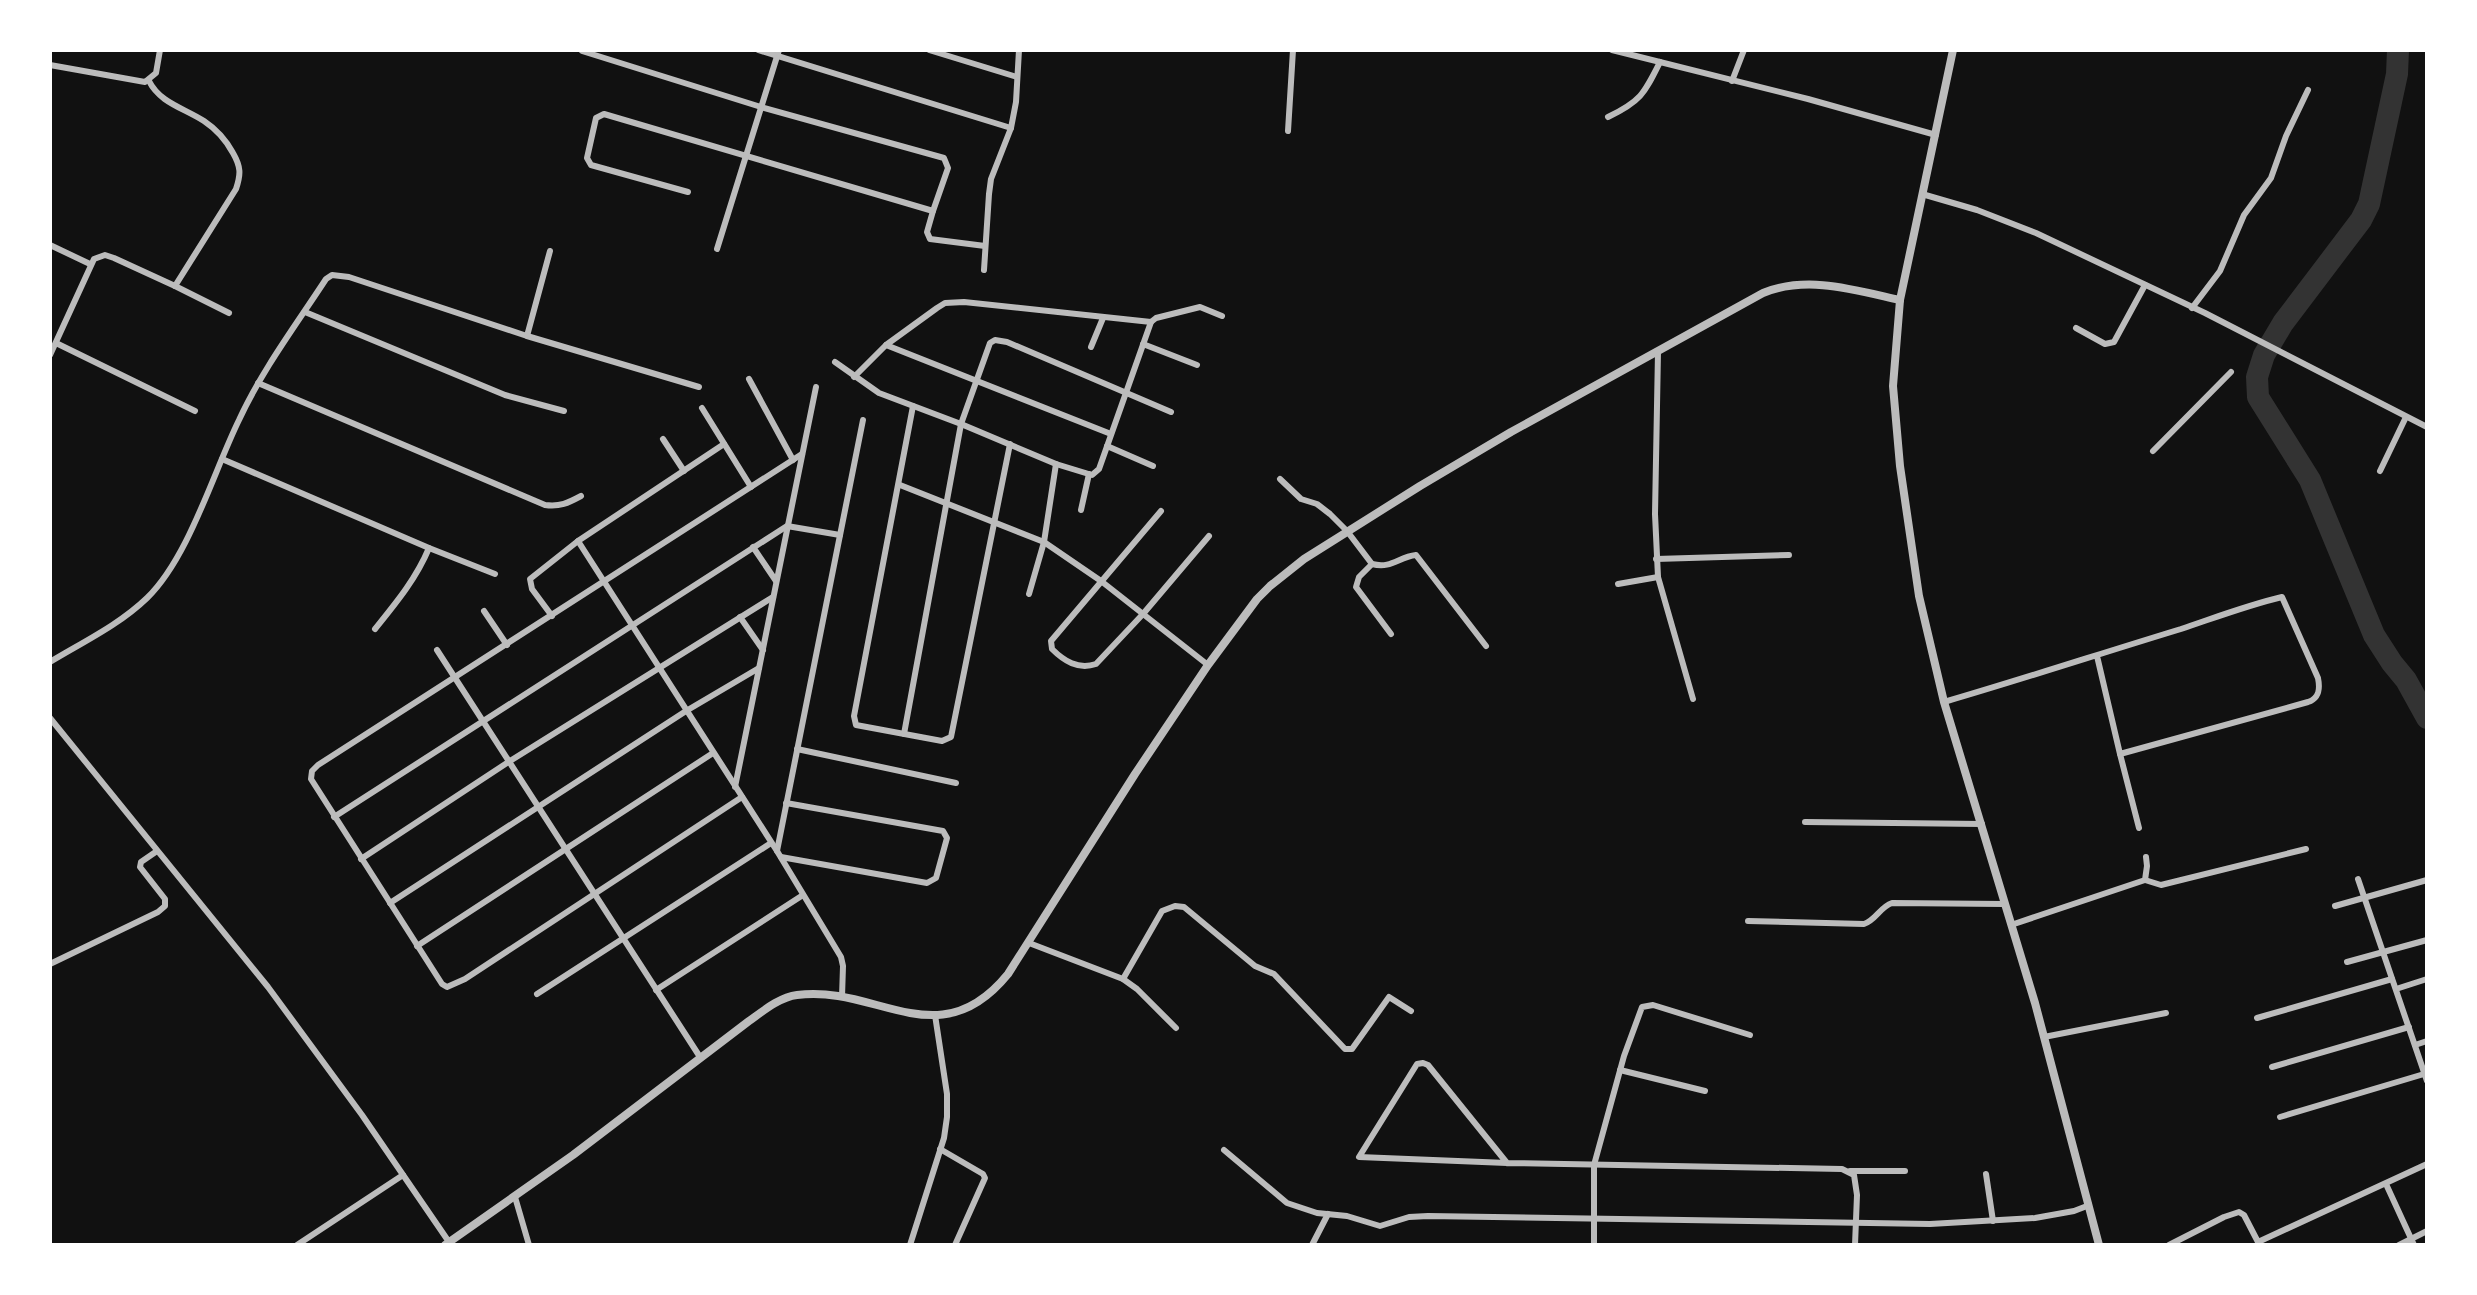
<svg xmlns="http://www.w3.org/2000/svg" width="2477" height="1295" viewBox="0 0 2477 1295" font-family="'IBM Plex Sans',sans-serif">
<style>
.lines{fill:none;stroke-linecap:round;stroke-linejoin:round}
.river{stroke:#333;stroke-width:22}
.minor{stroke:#bcbcbc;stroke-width:6}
.tertiary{stroke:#bcbcbc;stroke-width:8}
</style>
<rect width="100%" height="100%" fill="#111"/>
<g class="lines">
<polyline class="river" points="2398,50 2397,74 2369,204 2361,220 2283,323 2264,355 2257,377 2258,397 2310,480 2374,635 2392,663 2406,680 2427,718"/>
<g class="minor">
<polyline points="758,50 1011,128"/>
<polyline points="929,50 1017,77"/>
<polyline points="1612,50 1808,99 1936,135"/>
<polyline points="582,51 761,107 944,158 948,168 933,211 604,114 596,118 587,158 591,165 688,192"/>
<polyline points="50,65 145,82 156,73 160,50"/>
<polyline points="1732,81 1744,50"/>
<path d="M 1608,117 C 1641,101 1644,94 1660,62"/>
<polyline points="1288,131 1293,50"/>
<polyline points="1922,194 1977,210 2036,233 2205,313 2427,427"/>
<polyline points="933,211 927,232 930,239 985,246"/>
<polyline points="50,245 90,264"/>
<polyline points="717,249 779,50"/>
<polyline points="984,270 989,194 991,179 1011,128 1016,102 1019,50"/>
<polyline points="175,286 229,313"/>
<polyline points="2192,308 2220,271 2244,215 2271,178 2286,136 2308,90"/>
<polyline points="305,312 505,395 564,411"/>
<polyline points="2076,328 2105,344 2114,342 2145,285"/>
<polyline points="527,336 550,251"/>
<polyline points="56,343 195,411"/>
<polyline points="1143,344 1197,365"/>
<polyline points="886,345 1111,434"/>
<polyline points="1091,347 1103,318"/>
<polyline points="1658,352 1655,514 1658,577 1693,699"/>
<path d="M 50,355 L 94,259 L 105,255 L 114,258 L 175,286 L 236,189 C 241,174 241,167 233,153 C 226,140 216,129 204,121 C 184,108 160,103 149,81"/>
<polyline points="835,362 879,393 961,424 1056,464 1092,475 1099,469 1151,322"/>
<polyline points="854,377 886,345 937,308 945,303 964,302 1151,322 1156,318 1200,307 1222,316"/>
<polyline points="749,379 793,460"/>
<path d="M 258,383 L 545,505 C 560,507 568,503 581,496"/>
<polyline points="913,406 854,716 856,725 942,741 951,737 1010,444"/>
<polyline points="702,408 751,487"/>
<polyline points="663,439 684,471"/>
<polyline points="724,444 578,541 777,851 841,957 843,966 842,997"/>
<polyline points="1107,446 1153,466"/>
<polyline points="2153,451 2231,372"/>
<polyline points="222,459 429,548 495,574"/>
<polyline points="2380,471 2406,417"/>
<path d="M 1280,479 L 1301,499 L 1317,504 L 1330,514 L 1347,531 L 1372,564 C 1392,569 1398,557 1416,555 L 1486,646"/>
<polyline points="900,485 1044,542 1101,581 1208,665"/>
<polyline points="1081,510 1089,474"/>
<path d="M 1161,511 L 1051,641 L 1052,649 C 1064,661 1078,670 1096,664 L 1143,614 L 1209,536"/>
<polyline points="753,547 776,581"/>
<polyline points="1656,559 1789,555"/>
<polyline points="1372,564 1359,577 1356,587 1391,634"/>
<polyline points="1618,584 1658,577"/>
<polyline points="1029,594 1044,542 1056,464"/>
<polyline points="484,611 507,645"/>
<polyline points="552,616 532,589 530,579 578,541"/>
<polyline points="740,617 763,650"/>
<path d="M 375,629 C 396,603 416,579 429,548"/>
<polyline points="437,650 700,1057"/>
<path d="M 50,662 C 83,642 119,625 147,598 C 189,557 213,473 239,420 C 262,370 296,325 326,279 L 332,275 L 349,277 L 527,336 L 699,387"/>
<path d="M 1944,702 C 2023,679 2102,653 2181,629 C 2214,618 2248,605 2282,597 L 2318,678 C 2320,688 2320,698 2308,702 L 2120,754 L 2097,656"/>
<polyline points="50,718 268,987 362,1115 449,1242"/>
<polyline points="904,734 961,424 990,343 995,340 1007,342 1171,412"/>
<polyline points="797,749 956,783"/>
<polyline points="2120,754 2139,828"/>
<polyline points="735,787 816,387"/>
<polyline points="742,797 465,979 447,987 442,984 311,779 312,771 318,765 802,454"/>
<polyline points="334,817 787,526 840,535"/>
<polyline points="1805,822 1982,824"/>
<polyline points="777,851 863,420"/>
<polyline points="781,857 927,883 936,878 947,838 943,831 786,803"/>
<polyline points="361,859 510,761 773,597"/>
<polyline points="2358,879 2427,1081"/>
<polyline points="2145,880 2161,885 2306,849"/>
<polyline points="390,903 686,711 759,668"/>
<polyline points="2335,906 2427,880"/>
<path d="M 1748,921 L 1864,924 C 1876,920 1880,907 1892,903 L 2004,904"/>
<polyline points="2011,925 2145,880 2147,866 2146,857"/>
<polyline points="1029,943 1123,979 1137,989 1176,1028"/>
<polyline points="417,946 713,753"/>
<polyline points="2347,962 2427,940"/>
<polyline points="50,964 158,912 165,906 165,899 140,867 141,862 157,851"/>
<polyline points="1123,979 1162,911 1175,906 1184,907 1255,966 1274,974 1345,1049 1352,1049 1389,997 1411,1011"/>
<polyline points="2396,989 2427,979"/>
<polyline points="656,990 803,895"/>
<polyline points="537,994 771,843"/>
<polyline points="2257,1018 2392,979"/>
<polyline points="2044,1037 2166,1013"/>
<polyline points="2415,1045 2427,1041"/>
<polyline points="2272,1067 2409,1027"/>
<polyline points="1620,1070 1705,1091"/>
<polyline points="2280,1117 2424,1074"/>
<polyline points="940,1149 983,1174 985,1178 955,1245"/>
<polyline points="1224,1150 1287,1203 1317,1213 1347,1216 1380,1226 1409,1217 1428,1216 1930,1224 2035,1218 2074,1211 2087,1206"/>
<polyline points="1507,1163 1428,1065 1423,1063 1417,1064 1359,1157 1507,1163 1842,1169 1854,1175 1857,1195 1855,1245"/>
<polyline points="1850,1171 1905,1171"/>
<polyline points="1986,1174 1993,1221"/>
<polyline points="2386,1184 2414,1245"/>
<polyline points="515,1197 529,1245"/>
<polyline points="297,1245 403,1175"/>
<polyline points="910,1245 944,1138 947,1117 947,1094 935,1015"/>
<polyline points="1312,1245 1328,1214"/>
<polyline points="1594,1245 1594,1165 1624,1056 1642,1007 1653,1005 1750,1035"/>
<polyline points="2169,1245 2224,1217 2239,1212 2244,1215 2258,1242 2427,1164"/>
<polyline points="2399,1245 2427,1231"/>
</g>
<g class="tertiary">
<polyline points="1953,50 1900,300 1893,386 1900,466 1919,596 1944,702 2035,1003 2099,1245"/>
<path d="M 445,1245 L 573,1155 L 749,1021 C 763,1011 780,997 797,995 C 876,984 939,1059 1008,974 L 1135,774 L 1208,665 L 1257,599 L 1270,586 L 1304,559 L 1420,486 L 1511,432 L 1763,293 C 1807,275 1855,290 1900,300"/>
</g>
</g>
<rect width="2477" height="1295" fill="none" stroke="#ffffff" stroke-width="104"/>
</svg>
